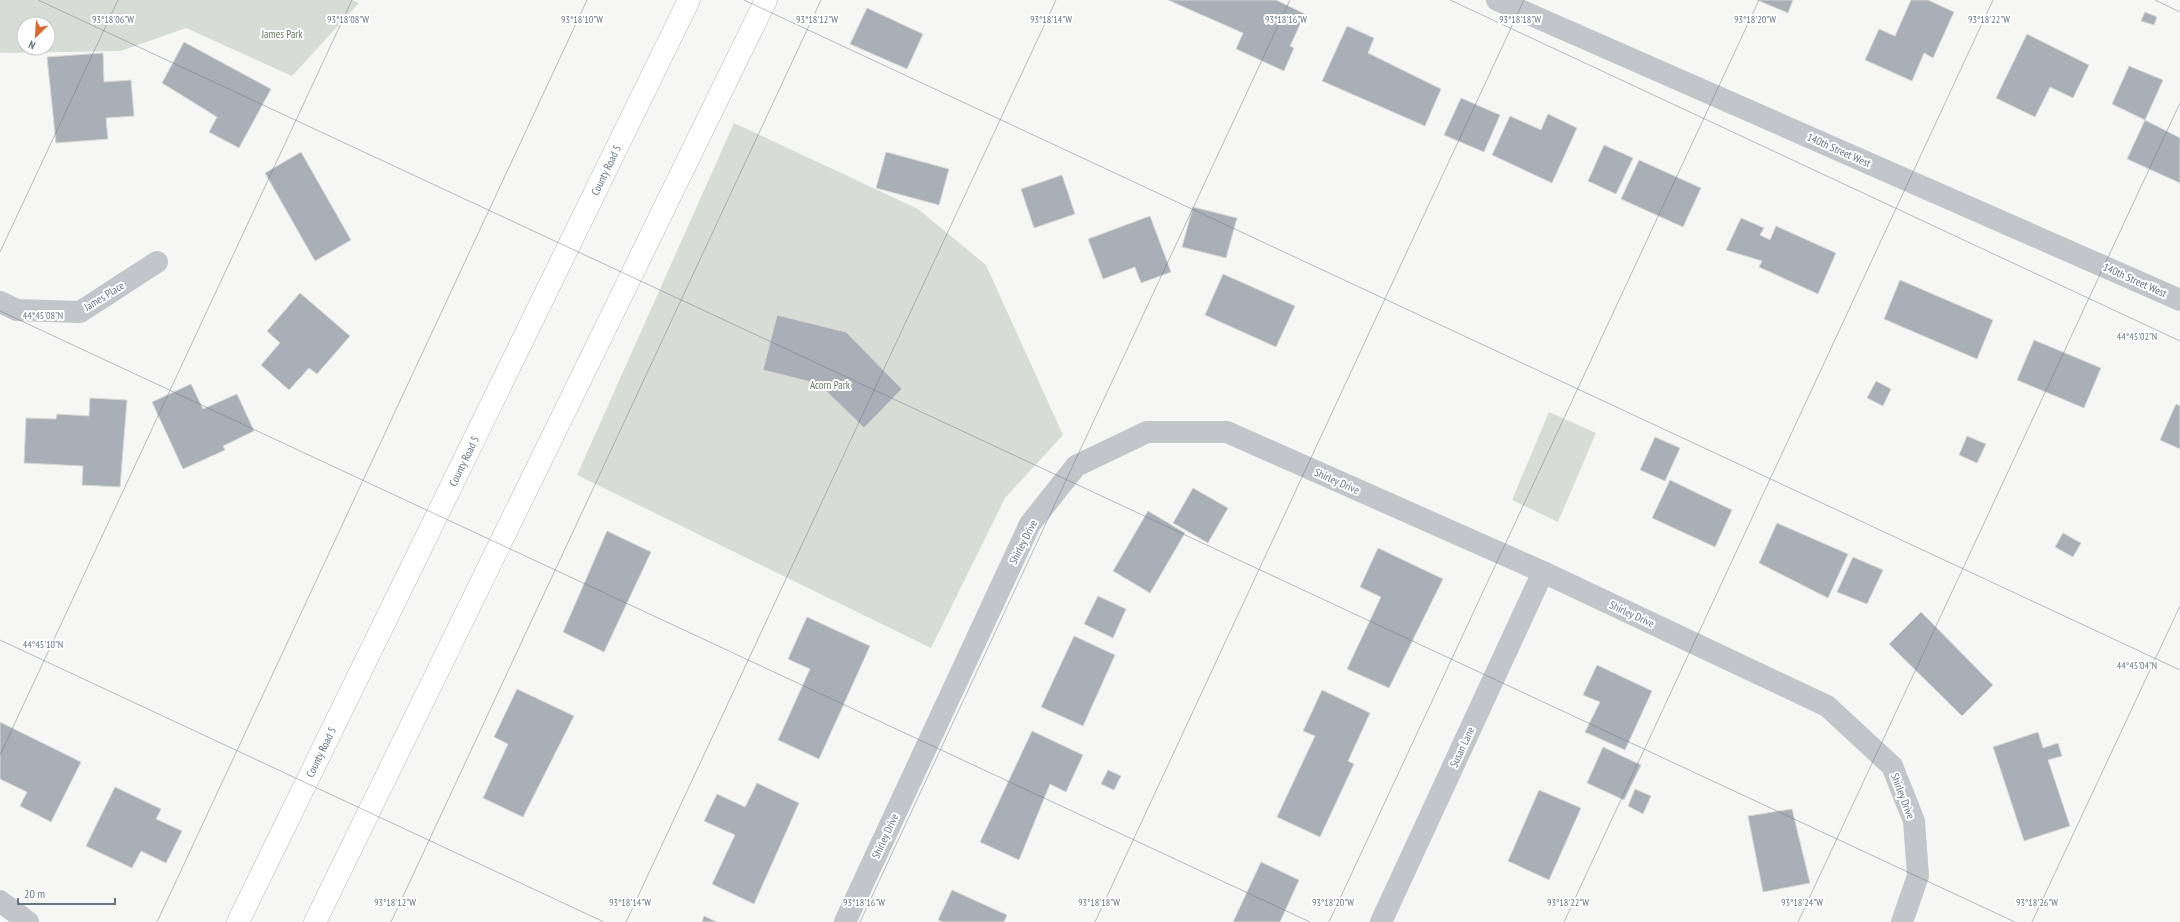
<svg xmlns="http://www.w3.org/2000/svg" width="2180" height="922" viewBox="0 0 2180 922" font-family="'PT Sans Narrow',sans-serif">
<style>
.green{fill:#d7ddd5;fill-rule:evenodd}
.building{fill:#a9afb6;stroke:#d8d8d6}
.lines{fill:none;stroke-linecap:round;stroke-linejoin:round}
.major-casing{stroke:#b5b9bd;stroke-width:23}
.minor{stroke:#c2c5c9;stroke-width:22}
.major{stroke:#fff;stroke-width:22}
.ticks{fill:none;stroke:#677484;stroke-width:1;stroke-opacity:0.45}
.labels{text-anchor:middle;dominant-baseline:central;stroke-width:4;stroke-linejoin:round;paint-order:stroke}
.park-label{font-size:11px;fill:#687b65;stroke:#fff}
.street-label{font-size:11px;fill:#677484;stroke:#fff}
.ticks-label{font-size:10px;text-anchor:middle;fill:#677484;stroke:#fff;stroke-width:4;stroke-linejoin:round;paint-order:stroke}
</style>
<rect width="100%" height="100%" fill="#f6f7f4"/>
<g class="green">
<path d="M 0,0 L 353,0 L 359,3 L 292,76 L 186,28 L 121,51 L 0,53 ZM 24,24 L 48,24 L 48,48 L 24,48 Z"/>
<polygon points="734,123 918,209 986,265 1063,435 1005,498 931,648 577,475"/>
<polygon points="1549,412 1596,433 1558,522 1512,500"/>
</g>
<g class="building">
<polygon points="1168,0 1276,0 1305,14 1290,46 1294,48 1284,71 1236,49 1243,33"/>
<polygon points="1757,0 1793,0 1788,13"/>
<polygon points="1911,0 1928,0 1954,12 1933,58 1924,53 1912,81 1865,60 1879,29 1895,36"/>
<polygon points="867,8 923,34 907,69 850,44"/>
<polygon points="2145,12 2157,17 2154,25 2141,21"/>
<polygon points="1347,26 1374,38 1368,53 1441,89 1425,126 1322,81"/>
<polygon points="2027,34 2089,65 2073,98 2050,87 2035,117 1996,98"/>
<polygon points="184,42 271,89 239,148 209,132 217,117 162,83"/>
<polygon points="103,53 104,82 131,80 134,116 106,118 108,139 56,143 47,57"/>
<polygon points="2129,66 2163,80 2145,120 2112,104"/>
<polygon points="1461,98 1500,115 1484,152 1444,135"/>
<polygon points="1548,114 1577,128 1552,183 1492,155 1510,116 1541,130"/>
<polygon points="2145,120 2180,138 2180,183 2127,159"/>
<polygon points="1604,145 1633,158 1616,194 1588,181"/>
<polygon points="301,152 351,240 315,261 265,173"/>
<polygon points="886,152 949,169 939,205 876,188"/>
<polygon points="1639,160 1701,188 1683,227 1621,199"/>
<polygon points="1062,175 1075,214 1034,228 1021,189"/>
<polygon points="1193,207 1237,218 1226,258 1182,247"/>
<polygon points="1150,216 1171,272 1141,283 1135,267 1103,279 1088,239"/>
<polygon points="1741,218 1764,228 1760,235 1770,240 1776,226 1836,253 1818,294 1759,267 1762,261 1726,250"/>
<polygon points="1223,274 1295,306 1276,347 1205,315"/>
<polygon points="1900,280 1993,320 1977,359 1884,319"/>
<polygon points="300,293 350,336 317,374 309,368 289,390 261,365 280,343 267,331"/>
<polygon points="777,315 846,332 902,389 864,428 819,384 763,370"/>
<polygon points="2034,340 2101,368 2084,408 2017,380"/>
<polygon points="1876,381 1891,389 1883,406 1867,398"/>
<polygon points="191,384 203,409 237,394 254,431 223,446 225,450 183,469 152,402"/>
<polygon points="90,398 127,400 120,487 82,485 83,466 24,463 26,418 56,419 57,414 89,416"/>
<polygon points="2176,404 2180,406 2180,449 2160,440"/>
<polygon points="1967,436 1986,444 1977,463 1959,455"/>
<polygon points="1655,437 1680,448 1665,481 1640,470"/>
<polygon points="1670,480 1732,510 1715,547 1652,518"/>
<polygon points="1193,488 1228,508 1208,543 1173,523"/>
<polygon points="1148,511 1185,533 1150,593 1113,571"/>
<polygon points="1777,523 1848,554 1828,598 1759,563"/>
<polygon points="607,531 651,552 604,652 563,632"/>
<polygon points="2063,533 2081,543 2073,557 2055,547"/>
<polygon points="1378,548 1443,579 1389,688 1347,669 1381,597 1360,587"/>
<polygon points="1853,557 1883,570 1867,604 1837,592"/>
<polygon points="1098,596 1126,609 1113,638 1084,624"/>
<polygon points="1921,612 1993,685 1962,716 1889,644"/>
<polygon points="807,617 870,646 819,759 778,740 810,669 788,659"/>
<polygon points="1074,636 1115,655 1083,726 1041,707"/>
<polygon points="1597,665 1652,691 1625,750 1585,732 1600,702 1583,695"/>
<polygon points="517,689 574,716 523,817 483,798 508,744 494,737"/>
<polygon points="1322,690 1370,713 1348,761 1354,764 1320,837 1277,817 1315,736 1303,731"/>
<polygon points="0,722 81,762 51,822 20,806 27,792 0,779"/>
<polygon points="1032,731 1083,755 1066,792 1050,784 1019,860 980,842"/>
<polygon points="2038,732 2043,748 2058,743 2062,756 2048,760 2070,826 2024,841 1993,747"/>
<polygon points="1603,747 1641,765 1624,800 1587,783"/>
<polygon points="1108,770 1121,776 1114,790 1101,784"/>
<polygon points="757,783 799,803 754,904 712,884 735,835 704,821 717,794 745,807"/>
<polygon points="115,787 161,809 156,819 182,831 166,863 141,851 132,868 86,846"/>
<polygon points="1635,789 1651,796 1643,814 1628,806"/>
<polygon points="1539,790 1581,808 1549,880 1508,861"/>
<polygon points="1792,809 1810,883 1763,892 1748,816"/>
<polygon points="1261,862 1299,880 1280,922 1233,922"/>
<polygon points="952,890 1007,915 1004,922 943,922 938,920"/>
<polygon points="704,916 717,922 702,922"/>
</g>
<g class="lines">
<defs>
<g id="major">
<polyline points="238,922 689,0"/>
<polyline points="315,922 766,0"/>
</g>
</defs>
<use href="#major" class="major-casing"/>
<g class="minor">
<polyline points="1497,0 2180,300"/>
<polyline points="0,302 17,310 80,312 157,262"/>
<polyline points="0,901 28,922"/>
<polyline points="845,922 1030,524 1076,466 1147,432 1227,432 1543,572 1827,706 1892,766 1914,821 1918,876 1902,922"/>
<polyline points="1381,922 1543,572"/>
</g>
<use href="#major" class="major"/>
</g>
<path class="ticks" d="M 38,0 L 2015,922M 744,0 L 2180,670M 1450,0 L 2180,341M 2155,0 L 2180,12M 0,252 L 118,0M 0,311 L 1310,922M 0,640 L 604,922M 0,755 L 352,0M 157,922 L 587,0M 391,922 L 821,0M 626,922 L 1056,0M 860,922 L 1290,0M 1095,922 L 1524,0M 1329,922 L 1759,0M 1564,922 L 1993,0M 1798,922 L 2180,103M 2032,922 L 2180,606"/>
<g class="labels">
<g class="park-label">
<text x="282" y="34">James Park</text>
<text x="830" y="385">Acorn Park</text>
</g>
<g class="street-label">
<text transform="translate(1839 150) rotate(24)">140th Street West</text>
<text transform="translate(606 170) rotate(-64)">County Road 5</text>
<text transform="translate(2135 280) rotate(24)">140th Street West</text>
<text transform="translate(104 296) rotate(-32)">James Place</text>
<text transform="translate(464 461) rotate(-64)">County Road 5</text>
<text transform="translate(1337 481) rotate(24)">Shirley Drive</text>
<text transform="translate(1023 542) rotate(-63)">Shirley Drive</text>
<text transform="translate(1632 614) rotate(25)">Shirley Drive</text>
<text transform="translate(1462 747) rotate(-65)">Susan Lane</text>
<text transform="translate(321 752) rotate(-64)">County Road 5</text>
<text transform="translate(1903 796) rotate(69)">Shirley Drive</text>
<text transform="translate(885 836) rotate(-65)">Shirley Drive</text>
</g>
</g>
<g class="ticks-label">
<text x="113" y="23">93°18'06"W</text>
<text x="348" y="23">93°18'08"W</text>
<text x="582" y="23">93°18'10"W</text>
<text x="817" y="23">93°18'12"W</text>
<text x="1051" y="23">93°18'14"W</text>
<text x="1286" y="23">93°18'16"W</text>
<text x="1520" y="23">93°18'18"W</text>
<text x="1755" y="23">93°18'20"W</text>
<text x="1989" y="23">93°18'22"W</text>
<text x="43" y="319">44°45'08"N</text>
<text x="2137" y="340">44°45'02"N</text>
<text x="43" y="648">44°45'10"N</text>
<text x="2137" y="669">44°45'04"N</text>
<text x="395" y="906">93°18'12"W</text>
<text x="630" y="906">93°18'14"W</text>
<text x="864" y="906">93°18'16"W</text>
<text x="1333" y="906">93°18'20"W</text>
<text x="1568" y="906">93°18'22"W</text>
<text x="2037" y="906">93°18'26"W</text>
<text x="1099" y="906">93°18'18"W</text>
<text x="1802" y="906">93°18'24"W</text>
</g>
<g transform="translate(36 36) rotate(205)"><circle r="19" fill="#ffffff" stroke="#c2c7ce"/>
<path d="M0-3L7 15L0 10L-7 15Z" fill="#dc682e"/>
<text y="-6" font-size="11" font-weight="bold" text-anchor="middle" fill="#677484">N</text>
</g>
<path d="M18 898v6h97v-6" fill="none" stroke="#677484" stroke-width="2"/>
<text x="24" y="898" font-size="12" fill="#677484" stroke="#ffffff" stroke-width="3" paint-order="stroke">20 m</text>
</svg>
